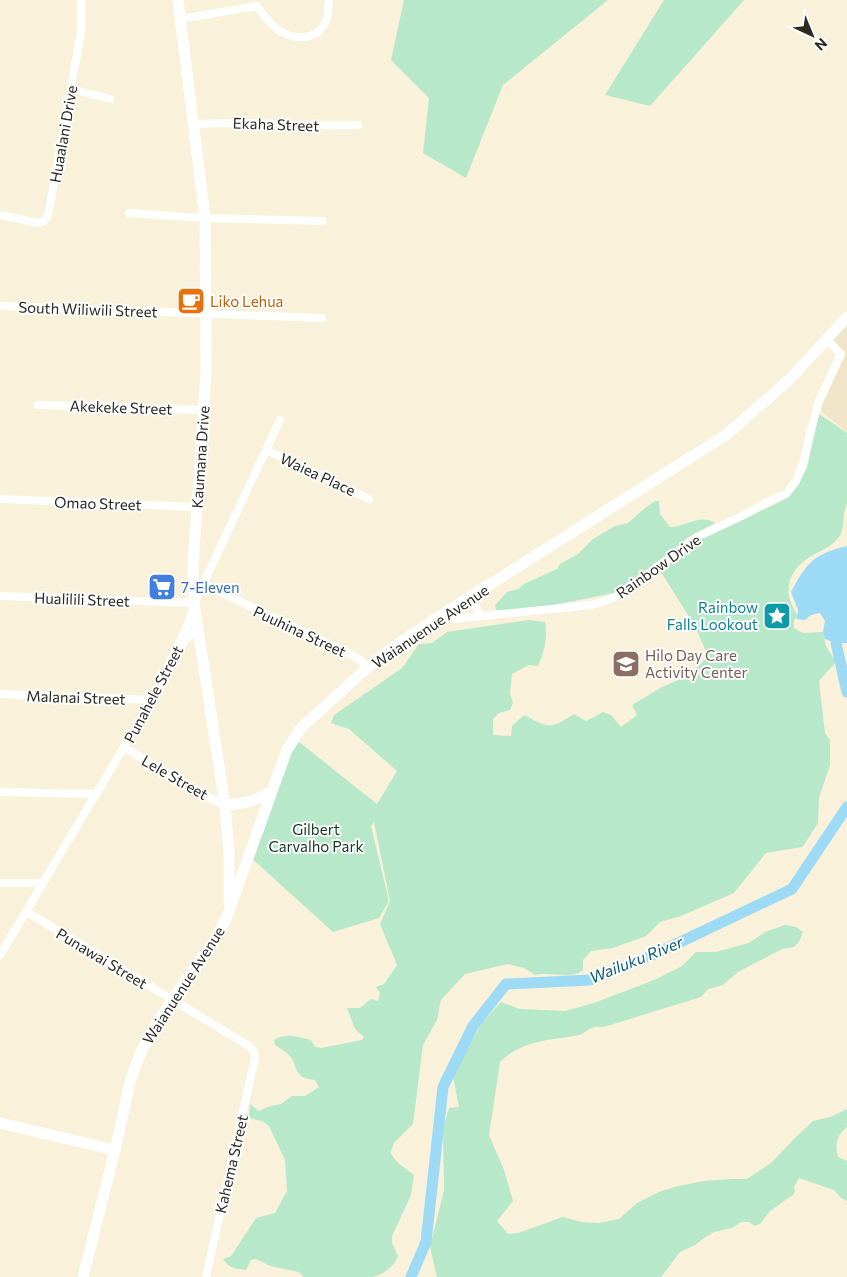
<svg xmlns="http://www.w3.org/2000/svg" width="847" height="1277" viewBox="0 0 847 1277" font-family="Commissioner,sans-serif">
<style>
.built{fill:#f1e5c9}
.green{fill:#b7e8c9}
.water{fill:#9cdaf6}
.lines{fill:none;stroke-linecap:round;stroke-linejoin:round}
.river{stroke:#9cdaf6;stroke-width:11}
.street{stroke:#fff;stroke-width:8}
.secondary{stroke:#fff;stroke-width:11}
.labels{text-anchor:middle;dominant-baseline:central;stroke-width:4;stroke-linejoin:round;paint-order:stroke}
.street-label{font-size:15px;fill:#2c2921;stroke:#fff}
.food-label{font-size:15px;fill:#c56008;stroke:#fff;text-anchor:start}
.shop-label{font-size:15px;fill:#366cbe;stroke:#fff;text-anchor:start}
.culture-label{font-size:15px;fill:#0d838f;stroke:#fff;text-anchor:end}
.education-label{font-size:15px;fill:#785e54;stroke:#fff;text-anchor:start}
.park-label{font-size:15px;fill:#0d3922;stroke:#fff}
.water-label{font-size:16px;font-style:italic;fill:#0b5c78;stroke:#fff}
</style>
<rect width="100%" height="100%" fill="#faf1db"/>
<polygon class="built" points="847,324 847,432 820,410 846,353 833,340"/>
<g class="green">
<polygon points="404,0 608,0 503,85 466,178 423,153 429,98 391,60"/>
<polygon points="664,0 744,0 650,106 605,95"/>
<path d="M 819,414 L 847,433 L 847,504 C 841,515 846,527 839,537 C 832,546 823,550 813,555 C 795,565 783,582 791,603 C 793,608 796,613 798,617 L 794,620 L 794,628 L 803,633 L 823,632 L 826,646 L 836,662 L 819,681 L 825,733 L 830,740 L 830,765 L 819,798 L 818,823 L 804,845 L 802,847 L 766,853 L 734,893 L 681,916 L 660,922 L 646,936 L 613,948 L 591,951 L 583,960 L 583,970 C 572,980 549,971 535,975 L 524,968 L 508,964 L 465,974 L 441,1000 L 437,1020 L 423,1045 L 413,1124 L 394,1143 L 391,1151 L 391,1154 L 398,1163 L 414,1175 L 411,1195 L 392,1236 L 392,1243 L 398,1256 C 395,1266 383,1275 372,1277 C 352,1277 325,1277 304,1277 L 299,1272 L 270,1266 L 256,1259 L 251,1260 L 246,1270 C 234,1269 230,1268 223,1259 L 231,1256 L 256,1218 L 275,1213 L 287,1191 L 285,1160 L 269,1126 L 262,1121 L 249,1118 L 250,1104 L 259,1111 L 267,1107 L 281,1104 L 292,1096 L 305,1096 L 319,1087 L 315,1080 C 292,1078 300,1067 288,1054 C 285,1051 279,1048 275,1045 L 274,1040 C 286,1032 299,1037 311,1040 L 315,1047 L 321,1048 L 362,1040 L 364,1037 L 355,1029 L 347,1008 L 360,1008 L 371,999 L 378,1001 L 380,993 L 376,987 L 384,984 L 397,965 L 380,924 L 390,901 L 374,822 L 371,826 L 389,901 L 379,918 L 333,932 L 249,856 L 294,738 L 377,804 L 397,771 L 349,729 L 331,723 L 334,715 L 402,668 L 419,644 L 432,643 L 447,632 L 529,620 L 545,622 C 548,638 544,652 538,666 L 529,665 L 512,674 L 510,693 L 513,703 L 510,710 L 499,713 L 493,719 L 493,735 L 511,736 L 512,726 L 524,715 C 550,728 549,730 574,714 L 586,721 L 603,712 L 611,715 L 621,727 L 637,715 L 632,705 L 662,687 L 690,675 L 708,656 L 695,626 L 659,569 L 700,540 L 780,502 L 797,487 L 807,468 Z"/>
<path d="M 655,501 L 659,501 L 660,514 L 670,527 C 684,527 702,513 715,523 L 687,538 L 676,548 L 614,593 L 549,606 L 502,611 L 496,610 L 495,605 L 507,592 L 518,589 L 524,584 L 557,569 L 560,564 L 578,554 L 593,539 L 615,526 L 628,523 L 644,509 Z"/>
<path d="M 785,925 L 796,927 L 803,932 L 799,942 L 794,947 L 782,949 L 738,972 L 723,985 L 708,989 L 701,997 L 604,1027 C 601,1027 596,1026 592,1028 C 587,1029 584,1034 579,1035 C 549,1041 524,1039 500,1062 L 489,1135 L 504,1170 L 513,1201 L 497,1221 L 508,1234 L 518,1233 L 563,1217 L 581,1222 L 599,1223 L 619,1219 L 637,1203 L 659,1192 L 678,1186 L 704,1181 L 732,1179 L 747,1179 L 771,1163 L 794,1139 L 813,1121 L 830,1117 L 847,1109 L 847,1127 C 836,1136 835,1144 838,1157 L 847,1161 L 847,1201 L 841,1198 L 834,1190 L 799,1178 L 794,1187 L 795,1192 L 794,1194 L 770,1211 L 760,1224 L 755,1226 L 749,1222 L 741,1222 L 732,1228 L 714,1232 L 704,1238 L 695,1245 L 680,1252 L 661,1277 L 437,1277 L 430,1247 L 444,1190 L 443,1129 L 449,1108 L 459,1107 L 453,1077 L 455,1070 L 482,1023 L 501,1002 L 520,1009 L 565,1011 L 594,1003 L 654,980 L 682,966 L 696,952 L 716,952 L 749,943 L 765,932 Z"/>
</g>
<path class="water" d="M 847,546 L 847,643 L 836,643 L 825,639 L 823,632 L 825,621 L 820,613 L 811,615 L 805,620 L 797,619 L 798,610 L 791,592 C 807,562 814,554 847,546 Z"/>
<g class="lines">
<g class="river">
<polyline points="847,601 836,643 847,692"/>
<polyline points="411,1277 426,1242 443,1087 473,1026 506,984 590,980 655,954 792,889 847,807"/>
</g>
<g class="street">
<path d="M 181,19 L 257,6 C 263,15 270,23 278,30 C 293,40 317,41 325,23 C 329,16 328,8 329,0"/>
<polyline points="71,89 110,99"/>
<path d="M 194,124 C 248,121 303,127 358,125"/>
<polyline points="129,213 205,218 323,221"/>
<polyline points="0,215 38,223 44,221 48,216 78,48 81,33 81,0"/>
<polyline points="0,306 322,318"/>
<polyline points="38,405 203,410"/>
<polyline points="266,450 369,499"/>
<polyline points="0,499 196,507"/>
<polyline points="203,584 348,653 360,660 367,668"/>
<polyline points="0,596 194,603"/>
<polyline points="471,598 479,612 484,616"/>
<path d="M 433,621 L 591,605 C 605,602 616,597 629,590 L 697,537 L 742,516 L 771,500 L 786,494 L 796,481 L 804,460 L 811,429 L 819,401 L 841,354 L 827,340"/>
<polyline points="0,694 152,700"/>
<polyline points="125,748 212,799 225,805"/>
<polyline points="0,792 96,794"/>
<polyline points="0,883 43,883"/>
<polyline points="27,912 249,1046 254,1051 255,1058 206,1277"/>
<polyline points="0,955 152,700 188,624 197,597 280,420"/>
</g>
<g class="secondary">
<polyline points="178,0 205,218 206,371 193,568 194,603 225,805 229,852 229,902"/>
<path d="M 177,649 C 183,641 187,631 198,634"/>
<path d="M 225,805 C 243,804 256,801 271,792"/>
<polyline points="0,1123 115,1150"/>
<polyline points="83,1277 115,1150 130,1082 140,1054 151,1032 172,1000 212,944 226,919 287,750 301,728 367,668 388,651 432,621 726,435 788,381 847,317"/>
</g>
</g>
<defs>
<symbol id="cafe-square" viewBox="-11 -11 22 22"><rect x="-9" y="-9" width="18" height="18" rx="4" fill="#e8710a" stroke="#fff"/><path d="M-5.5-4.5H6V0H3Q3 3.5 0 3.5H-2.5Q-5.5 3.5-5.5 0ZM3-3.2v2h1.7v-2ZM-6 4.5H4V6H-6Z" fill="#fff"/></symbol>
<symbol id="supermarket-square" viewBox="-11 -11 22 22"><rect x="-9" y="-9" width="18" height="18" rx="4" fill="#3f7fe0" stroke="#fff"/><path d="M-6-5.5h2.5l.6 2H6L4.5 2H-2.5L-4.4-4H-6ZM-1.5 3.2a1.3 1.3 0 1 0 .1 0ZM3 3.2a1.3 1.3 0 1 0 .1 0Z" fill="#fff"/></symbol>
<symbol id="sight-square" viewBox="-11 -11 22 22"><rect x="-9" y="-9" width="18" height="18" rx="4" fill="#0f9aa8" stroke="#fff"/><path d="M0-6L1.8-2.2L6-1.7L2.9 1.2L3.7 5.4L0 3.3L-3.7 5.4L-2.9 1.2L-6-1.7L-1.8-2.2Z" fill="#fff"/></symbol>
<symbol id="school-square" viewBox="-11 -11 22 22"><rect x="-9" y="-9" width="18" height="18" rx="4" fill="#8d6e63" stroke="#fff"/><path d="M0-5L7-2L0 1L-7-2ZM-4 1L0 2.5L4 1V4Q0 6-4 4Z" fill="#fff"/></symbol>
</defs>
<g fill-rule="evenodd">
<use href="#cafe-square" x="175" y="285" width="32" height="32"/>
<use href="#supermarket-square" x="146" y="571" width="32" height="32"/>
<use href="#sight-square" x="761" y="600" width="32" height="32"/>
<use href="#school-square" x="610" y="648" width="32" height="32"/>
</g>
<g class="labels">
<g class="street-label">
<text transform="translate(276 124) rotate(2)">Ekaha Street</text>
<text transform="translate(63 134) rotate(-80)">Huaalani Drive</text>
<text transform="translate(88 309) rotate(2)">South Wiliwili Street</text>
<text transform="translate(121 407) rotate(2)">Akekeke Street</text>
<text transform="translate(200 457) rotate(-86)">Kaumana Drive</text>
<text transform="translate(318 474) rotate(25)">Waiea Place</text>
<text transform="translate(98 503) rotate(2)">Omao Street</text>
<text transform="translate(658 566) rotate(-35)">Rainbow Drive</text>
<text transform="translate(82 599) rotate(2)">Hualilili Street</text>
<text transform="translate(430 626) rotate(-34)">Waianuenue Avenue</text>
<text transform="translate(300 631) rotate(25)">Puuhina Street</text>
<text transform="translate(153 694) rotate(-62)">Punahele Street</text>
<text transform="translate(76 697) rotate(2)">Malanai Street</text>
<text transform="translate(175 777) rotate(30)">Lele Street</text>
<text transform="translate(102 958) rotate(31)">Punawai Street</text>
<text transform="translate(183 985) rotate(-57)">Waianuenue Avenue</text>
<text transform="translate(231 1164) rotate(-77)">Kahema Street</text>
</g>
<g class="food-label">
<text x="210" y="301">Liko Lehua</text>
</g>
<g class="shop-label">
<text x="181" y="587">7-Eleven</text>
</g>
<g class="culture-label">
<text x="758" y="607">Rainbow<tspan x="758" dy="17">Falls Lookout</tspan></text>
</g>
<g class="education-label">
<text x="645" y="655">Hilo Day Care<tspan x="645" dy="17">Activity Center</tspan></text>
</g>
<g class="park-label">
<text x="316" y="829">Gilbert<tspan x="316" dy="17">Carvalho Park</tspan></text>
</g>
<g class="water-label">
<text transform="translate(636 959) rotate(-22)">Wailuku River</text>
</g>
</g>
<g transform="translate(812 35) rotate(136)" stroke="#ffffff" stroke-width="4" paint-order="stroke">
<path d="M0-4L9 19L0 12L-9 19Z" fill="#2c2921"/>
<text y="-8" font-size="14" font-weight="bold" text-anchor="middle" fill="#2c2921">N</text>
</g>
</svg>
